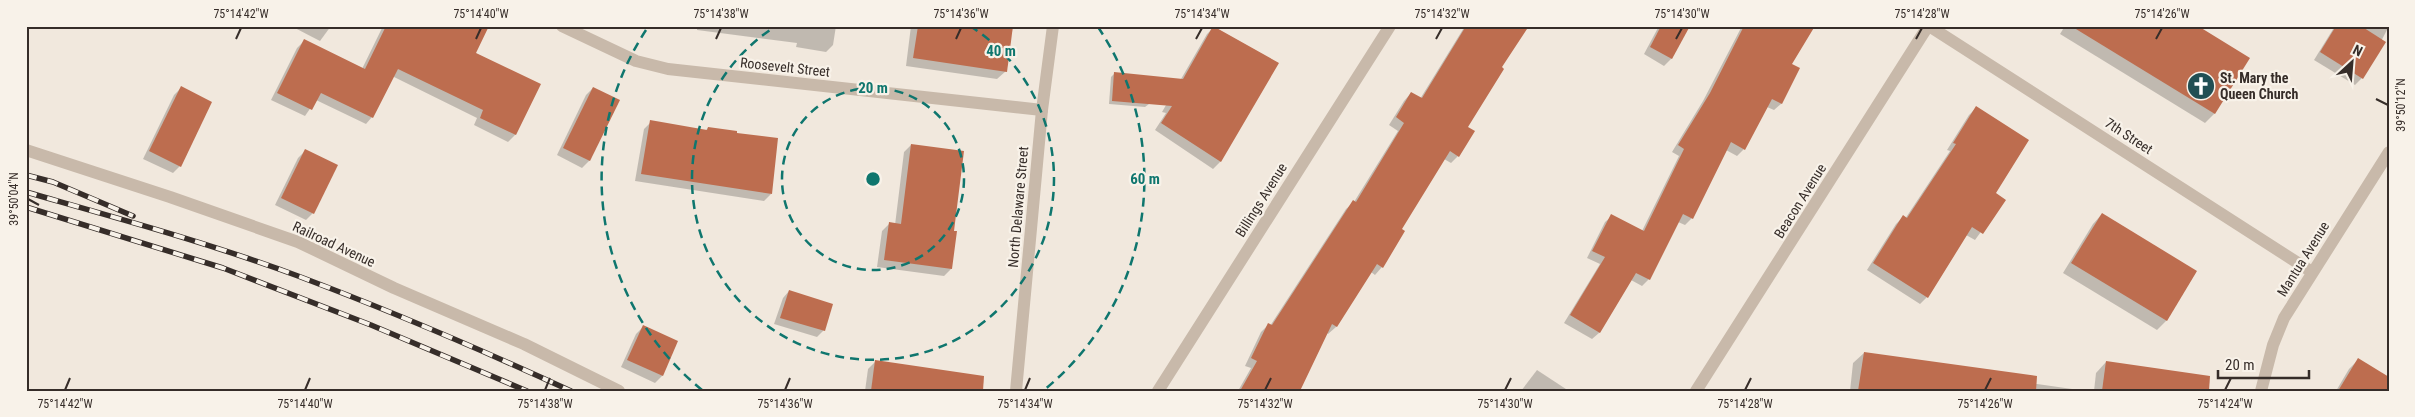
<svg xmlns="http://www.w3.org/2000/svg" width="2415" height="417" viewBox="0 0 2415 417" font-family="'Roboto Condensed',sans-serif">
<style>
.shadow{fill:#0003}
.building{fill:#bd6d4f}
.lines{fill:none;stroke-linecap:round;stroke-linejoin:round}
.minor{stroke:#c8b9aa;stroke-width:12}
.rail-casing{stroke:#362d29;stroke-width:5.5}
.rail{stroke:#f8f2e9;stroke-width:4;stroke-dasharray:11;stroke-linecap:butt}
.ticks{fill:none;stroke:#362d29;stroke-width:2}
.ring{fill:none;stroke:#0f766e;stroke-width:2.5;stroke-dasharray:9 6}
.labels{text-anchor:middle;dominant-baseline:central;stroke-width:4.5;stroke-linejoin:round;paint-order:stroke}
.street-label{font-size:14px;fill:#362d29;stroke:#f8f2e9}
.poi-label{font-size:14px;font-weight:bold;fill:#362d29;stroke:#f8f2e9;text-anchor:start}
.centre{fill:#0f766e;stroke:#f8f2e9;stroke-width:2.5}
.ring-label{font-size:15px;text-anchor:middle;font-weight:bold;fill:#0f766e;stroke:#f8f2e9;stroke-width:4.5;stroke-linejoin:round;paint-order:stroke}
.neatline{fill:none;stroke:#362d29;stroke-width:2}
.ticks-label{font-size:12px;text-anchor:middle;fill:#362d29}
</style>
<rect width="100%" height="100%" fill="#f1e8dd"/>
<g class="shadow">
<polygon points="291,26 331,26 320,41"/>
<polygon points="383,26 477,26 475,53 539,85 515,135 508,142 474,125 477,118 392,76 372,117 366,124 316,100 305,116 271,100 297,48 304,41 362,69"/>
<polygon points="697,26 836,26 833,45 826,52 796,47 797,43 697,30"/>
<polygon points="911,26 1012,26 1006,71 997,79 906,66"/>
<polygon points="1465,26 1527,26 1500,68 1466,127 1458,156 1451,163 1444,159 1400,230 1382,267 1375,275 1371,272 1336,327 1328,334 1327,333 1299,391 1238,391 1251,368 1245,366 1261,332 1268,325 1270,326 1346,209 1354,202 1398,131 1389,125 1404,101 1411,93 1420,99"/>
<polygon points="1659,26 1688,26 1671,59 1664,66 1644,54"/>
<polygon points="1742,26 1813,26 1790,65 1799,69 1781,104 1774,110 1767,107 1744,149 1737,156 1726,150 1692,218 1685,225 1678,222 1649,279 1642,286 1631,280 1599,333 1592,339 1564,323 1600,264 1587,258 1605,222 1612,216 1642,231 1679,156 1672,152 1703,101"/>
<polygon points="2065,26 2196,26 2248,58 2214,114 2205,123 2060,34"/>
<polygon points="2335,26 2389,26 2362,78 2355,85 2314,60"/>
<polygon points="1214,27 1278,63 1220,162 1213,169 1155,130 1166,113 1162,112 1207,34"/>
<polygon points="1115,73 1149,104 1145,107 1109,104 1111,77"/>
<polygon points="181,88 180,166 173,173 143,159 174,95"/>
<polygon points="593,88 619,101 589,161 582,168 557,155 586,95"/>
<polygon points="1976,108 1994,193 2004,200 1975,240 1966,235 1927,297 1920,304 1867,270 1896,224 1903,217 1905,219 1950,151 1947,150 1969,115"/>
<polygon points="651,122 705,131 708,128 771,194 764,201 635,181 644,129"/>
<polygon points="911,145 952,232 951,269 944,276 877,267 882,231 889,224 895,225 904,152"/>
<polygon points="305,151 313,213 306,220 275,205 298,158"/>
<polygon points="2102,214 2196,272 2166,321 2157,330 2063,273 2093,224"/>
<polygon points="789,291 824,330 817,337 774,324 783,298"/>
<polygon points="643,327 677,342 662,376 655,383 621,367 636,334"/>
<polygon points="1864,353 2003,379 2086,391 1850,391 1853,363"/>
<polygon points="2358,360 2389,391 2336,391 2349,369"/>
<polygon points="875,362 944,391 865,391 868,369"/>
<polygon points="2106,362 2193,391 2094,391 2096,373"/>
<polygon points="1537,370 1569,391 1521,391"/>
</g>
<g class="building">
<polygon points="386,26 489,26 476,53 541,84 516,135 480,118 483,110 398,69 373,118 321,93 312,110 277,93 304,39 365,69"/>
<polygon points="918,26 1013,26 1007,72 913,58"/>
<polygon points="1213,26 1279,63 1221,162 1161,123 1172,106 1112,101 1114,72 1183,79"/>
<polygon points="1466,26 1529,26 1502,67 1504,69 1468,127 1475,131 1459,157 1450,151 1402,229 1405,231 1383,268 1377,264 1337,327 1332,324 1300,391 1240,391 1257,361 1251,358 1268,323 1272,325 1353,200 1356,202 1404,123 1396,117 1411,92 1422,98"/>
<polygon points="1661,26 1690,26 1672,59 1650,47"/>
<polygon points="1744,26 1815,26 1792,64 1800,68 1782,104 1772,99 1745,150 1731,142 1693,219 1683,214 1650,280 1636,273 1600,333 1570,315 1605,257 1592,251 1611,214 1644,231 1684,149 1678,145 1710,93"/>
<polygon points="2071,26 2198,26 2250,58 2215,114"/>
<polygon points="2336,26 2361,26 2386,42 2363,79 2320,52"/>
<polygon points="181,86 212,102 181,167 149,151"/>
<polygon points="593,87 620,100 590,161 563,148"/>
<polygon points="1976,106 2029,140 1996,193 2006,200 1983,234 1972,227 1928,298 1873,263 1903,215 1907,218 1956,144 1953,143"/>
<polygon points="650,120 707,130 708,127 737,131 737,133 778,138 772,194 641,174"/>
<polygon points="911,144 964,151 954,231 957,231 952,269 884,260 889,222 901,224"/>
<polygon points="305,149 338,165 314,214 281,198"/>
<polygon points="2102,213 2197,271 2167,321 2071,263"/>
<polygon points="789,290 833,304 825,331 780,318"/>
<polygon points="643,325 678,341 663,376 627,360"/>
<polygon points="1864,352 2037,376 2036,391 1858,391"/>
<polygon points="2358,358 2389,377 2389,391 2338,391"/>
<polygon points="875,360 984,376 983,391 871,391"/>
<polygon points="2106,361 2210,376 2209,391 2102,391"/>
</g>
<g class="lines">
<g class="minor">
<polyline points="562,26 636,61 668,69 1042,110"/>
<polyline points="1929,26 2312,272"/>
<polyline points="26,150 170,197 298,242 394,288 524,344 619,391"/>
<polyline points="1016,391 1042,110 1053,26"/>
<polyline points="1158,391 1390,26"/>
<polyline points="1696,391 1928,26"/>
<polyline points="2261,391 2273,345 2284,318 2389,152"/>
</g>
<defs>
<g id="rail">
<polyline points="26,175 53,182 133,216"/>
<path d="M 26,192 C 117,218 209,243 298,276 C 391,311 482,350 571,391"/>
<polyline points="26,207 223,268 371,325 527,391"/>
</g>
</defs>
<use href="#rail" class="rail-casing"/>
<use href="#rail" class="rail"/>
</g>
<path class="ticks" d="M 236,39 L 241,28M 476,39 L 481,28M 716,39 L 721,28M 956,39 L 961,28M 1196,39 L 1202,28M 1436,39 L 1442,28M 1676,39 L 1682,28M 1916,39 L 1922,28M 2156,39 L 2162,28M 2376,99 L 2388,105M 28,199 L 39,205M 65,390 L 70,378M 305,390 L 310,378M 545,390 L 550,378M 785,390 L 790,378M 1025,390 L 1030,378M 1265,390 L 1271,378M 1505,390 L 1511,378M 1745,390 L 1751,378M 1985,390 L 1991,378M 2225,390 L 2231,378"/>
<g class="ring">
<circle cx="873" cy="179" r="91"/>
<path d="M970 26A181 181 0 1 1 776 26"/>
<path d="M702 390A272 272 0 0 1 648 27M1098 27A272 272 0 0 1 1044 390"/>
</g>
<defs>
<symbol id="church-disc" viewBox="-11 -11 22 22"><circle r="9.5" fill="#214f54" stroke="#f8f2e9"/><path d="M-1.2-6h2.4v3.5h3.3v2.4h-3.3V6h-2.4V-.1h-3.3v-2.4h3.3Z" fill="#fff"/></symbol>
</defs>
<g fill-rule="evenodd">
<use href="#church-disc" x="2185" y="70" width="32" height="32"/>
</g>
<g class="labels">
<g class="street-label">
<text transform="translate(785 67) rotate(6)">Roosevelt Street</text>
<text transform="translate(2129 136) rotate(33)">7th Street</text>
<text transform="translate(1261 200) rotate(-58)">Billings Avenue</text>
<text transform="translate(1800 201) rotate(-58)">Beacon Avenue</text>
<text transform="translate(1018 207) rotate(-85)">North Delaware Street</text>
<text transform="translate(334 244) rotate(25)">Railroad Avenue</text>
<text transform="translate(2303 259) rotate(-58)">Mantua Avenue</text>
</g>
<g class="poi-label">
<text x="2220" y="78">St. Mary the<tspan x="2220" dy="16">Queen Church</tspan></text>
</g>
</g>
<circle cx="873" cy="179" r="8" class="centre"/>
<g class="ring-label">
<text x="1001" y="56">40 m</text>
<text x="873" y="93">20 m</text>
<text x="1145" y="184">60 m</text>
</g>
<rect width="2415" height="417" fill="none" stroke="#f8f2e9" stroke-width="55"/>
<g transform="translate(2352 62) rotate(26)" stroke="#f8f2e9" stroke-width="4" paint-order="stroke">
<path d="M0-4L9 19L0 12L-9 19Z" fill="#362d29"/>
<text y="-8" font-size="14" font-weight="bold" text-anchor="middle" fill="#362d29">N</text>
</g>
<path d="M2218 370v8h91v-8" fill="none" stroke="#362d29" stroke-width="2.5"/>
<text x="2225" y="370" font-size="15" fill="#362d29" stroke="#f8f2e9" stroke-width="4" paint-order="stroke">20 m</text>
<rect x="28" y="28" width="2360" height="362" class="neatline"/>
<g class="ticks-label">
<text x="241" y="18">75°14'42"W</text>
<text x="481" y="18">75°14'40"W</text>
<text x="721" y="18">75°14'38"W</text>
<text x="961" y="18">75°14'36"W</text>
<text x="1202" y="18">75°14'34"W</text>
<text x="1442" y="18">75°14'32"W</text>
<text x="1682" y="18">75°14'30"W</text>
<text x="1922" y="18">75°14'28"W</text>
<text x="2162" y="18">75°14'26"W</text>
<text transform="translate(2401 105) rotate(-90)" y="4">39°50'12"N</text>
<text transform="translate(14 199) rotate(-90)" y="4">39°50'04"N</text>
<text x="65" y="408">75°14'42"W</text>
<text x="305" y="408">75°14'40"W</text>
<text x="545" y="408">75°14'38"W</text>
<text x="785" y="408">75°14'36"W</text>
<text x="1025" y="408">75°14'34"W</text>
<text x="1265" y="408">75°14'32"W</text>
<text x="1505" y="408">75°14'30"W</text>
<text x="1745" y="408">75°14'28"W</text>
<text x="1985" y="408">75°14'26"W</text>
<text x="2225" y="408">75°14'24"W</text>
</g>
</svg>
